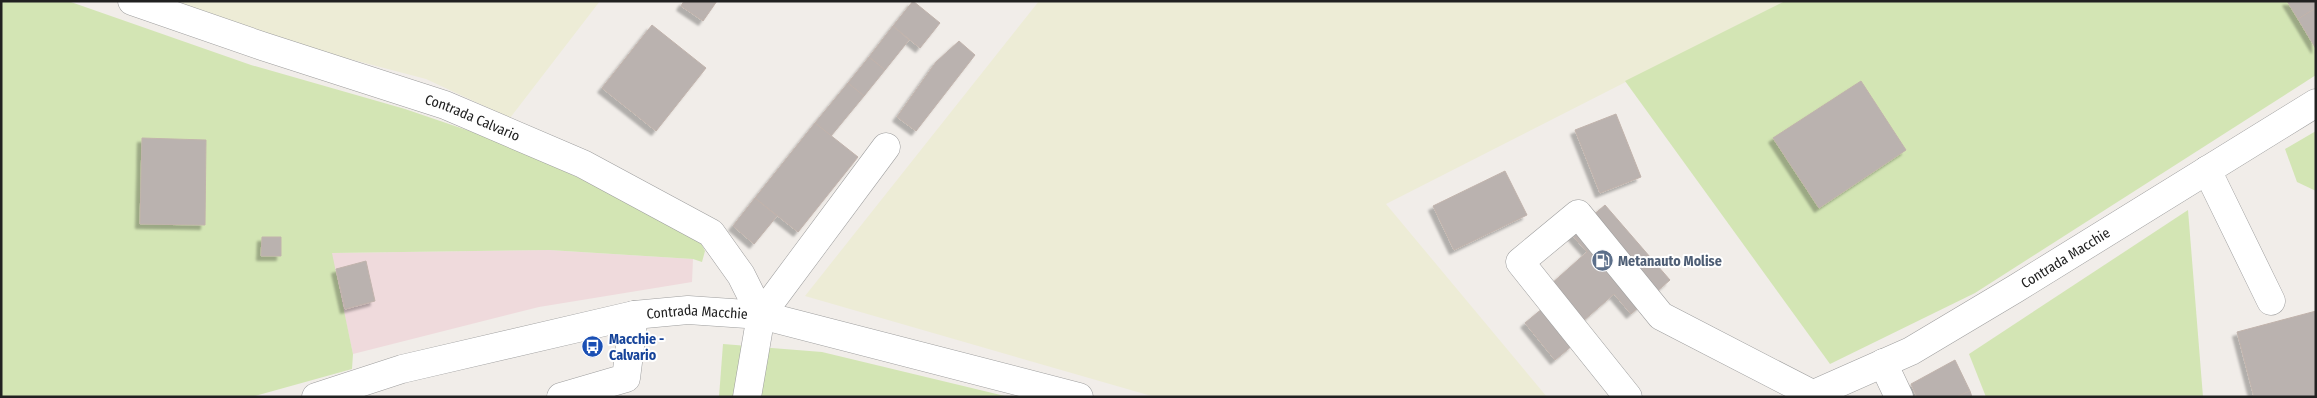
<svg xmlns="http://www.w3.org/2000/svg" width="2317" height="398" viewBox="0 0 2317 398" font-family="'Fira Sans Condensed',sans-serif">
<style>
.commercial{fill:#efdadc}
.farmland{fill:#edecd6}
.grass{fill:#d3e5b4}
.building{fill:#bab2af;stroke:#c1b3ac;filter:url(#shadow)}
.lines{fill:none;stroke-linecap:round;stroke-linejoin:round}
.minor-casing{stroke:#9e9e9e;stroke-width:29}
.minor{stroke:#fff;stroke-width:28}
.labels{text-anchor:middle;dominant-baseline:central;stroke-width:4;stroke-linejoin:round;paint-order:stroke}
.street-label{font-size:14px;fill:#212121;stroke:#fff}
.service-label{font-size:14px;font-weight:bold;fill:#4e5e75;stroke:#fff;text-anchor:start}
.transit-label{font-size:14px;font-weight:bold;fill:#164399;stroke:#fff;text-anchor:start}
</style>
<defs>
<filter id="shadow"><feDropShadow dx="-4.5" dy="4.5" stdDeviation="1" flood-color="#0004"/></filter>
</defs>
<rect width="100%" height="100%" fill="#f1ede9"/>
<polygon class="commercial" points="549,250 693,259 692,282 539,307 353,354 331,253"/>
<g class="farmland">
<polygon points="175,1 600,1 510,118 426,79 258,35"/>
<polygon points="1039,1 1785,1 1386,204 1547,397 1155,397 805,296"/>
</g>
<g class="grass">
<polygon points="1,1 68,1 251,65 405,109 496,140 601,188 698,237 705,251 702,262 693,259 549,250 332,253 353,354 352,369 251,397 1,397"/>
<polygon points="1785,1 2316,1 2316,75 1975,293 1830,364 1625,81"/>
<polygon points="2316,131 2316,191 2297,182 2285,149"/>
<polygon points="2188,210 2203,397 1986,397 1969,354"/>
<polygon points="723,344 822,352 1009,397 719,397"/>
</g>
<g class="building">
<polygon points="684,1 717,1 703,21 681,6"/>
<polygon points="913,1 940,23 920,48 893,26"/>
<polygon points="2287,1 2316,1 2316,8 2298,19"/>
<polygon points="2316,8 2316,49 2298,19"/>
<polygon points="652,25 706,68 656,131 602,88"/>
<polygon points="893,26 909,40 885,70 869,57"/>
<polygon points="959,41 975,55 916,131 897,117 936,62"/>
<polygon points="869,57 885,70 864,96 848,83"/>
<polygon points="1861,81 1906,150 1819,208 1773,138"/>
<polygon points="848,83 864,96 831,136 815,123"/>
<polygon points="1616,114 1641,177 1600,193 1575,130"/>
<polygon points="815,123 858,157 798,232 755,198"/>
<polygon points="142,138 206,140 205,225 140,224"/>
<polygon points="1505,171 1527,215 1454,250 1433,206"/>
<polygon points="755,198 777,216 754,244 733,226"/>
<polygon points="1605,205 1670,280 1631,314 1614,294 1582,322 1550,285 1587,252 1571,234"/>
<polygon points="262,237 281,237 281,256 261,256"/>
<polygon points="366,261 375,301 345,309 336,269"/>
<polygon points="1543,308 1573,345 1555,360 1525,323"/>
<polygon points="2316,311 2316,397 2254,397 2237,332"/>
<polygon points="1955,360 1970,391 1956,397 1917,397 1911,384"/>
<polygon points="1970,391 1972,397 1956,397"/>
</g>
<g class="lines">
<defs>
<g id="minor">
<path id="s1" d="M 132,1 L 262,46 L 445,105 L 583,164 L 711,233 L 741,275 L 761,315"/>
<polyline points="2207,170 2271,301"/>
<polyline points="1883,363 1899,397"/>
<path id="s2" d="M 316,397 L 402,369 L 634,315 L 688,310 L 761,315 L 1079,397"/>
<polyline points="561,397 626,378 634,315"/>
<polyline points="747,397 761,315 886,147"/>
<polyline points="1628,397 1520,262 1578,214 1661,316 1814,395"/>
<path id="s3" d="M 1807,397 L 1911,351 L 2015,289 L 2316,103"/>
</g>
</defs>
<use href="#minor" class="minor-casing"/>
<use href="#minor" class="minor"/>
</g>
<defs>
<symbol id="fuel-disc" viewBox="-11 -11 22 22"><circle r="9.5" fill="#5c6f8a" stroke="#fff"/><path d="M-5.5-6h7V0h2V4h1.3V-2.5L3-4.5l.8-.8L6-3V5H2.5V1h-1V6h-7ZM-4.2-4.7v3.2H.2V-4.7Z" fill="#fff"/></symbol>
<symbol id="bus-disc" viewBox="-11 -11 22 22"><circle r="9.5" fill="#1a4fb4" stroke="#fff"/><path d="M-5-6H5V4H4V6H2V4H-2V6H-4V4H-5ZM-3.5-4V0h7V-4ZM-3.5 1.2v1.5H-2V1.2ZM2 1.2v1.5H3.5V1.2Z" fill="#fff"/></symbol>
</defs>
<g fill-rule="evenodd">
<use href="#fuel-disc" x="1590" y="248" width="25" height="25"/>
<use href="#bus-disc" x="580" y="334" width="25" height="25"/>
</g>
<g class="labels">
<g class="street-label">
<text stroke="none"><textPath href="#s1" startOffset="360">Contrada Calvario</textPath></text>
<text stroke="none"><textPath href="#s3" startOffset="294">Contrada Macchie</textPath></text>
<text stroke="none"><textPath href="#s2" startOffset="392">Contrada Macchie</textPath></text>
</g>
<g class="service-label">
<text x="1618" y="261">Metanauto Molise</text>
</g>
<g class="transit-label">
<text x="609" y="339">Macchie -<tspan x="609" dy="16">Calvario</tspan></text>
</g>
</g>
<rect width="2317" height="398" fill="none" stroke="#212121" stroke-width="5"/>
</svg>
